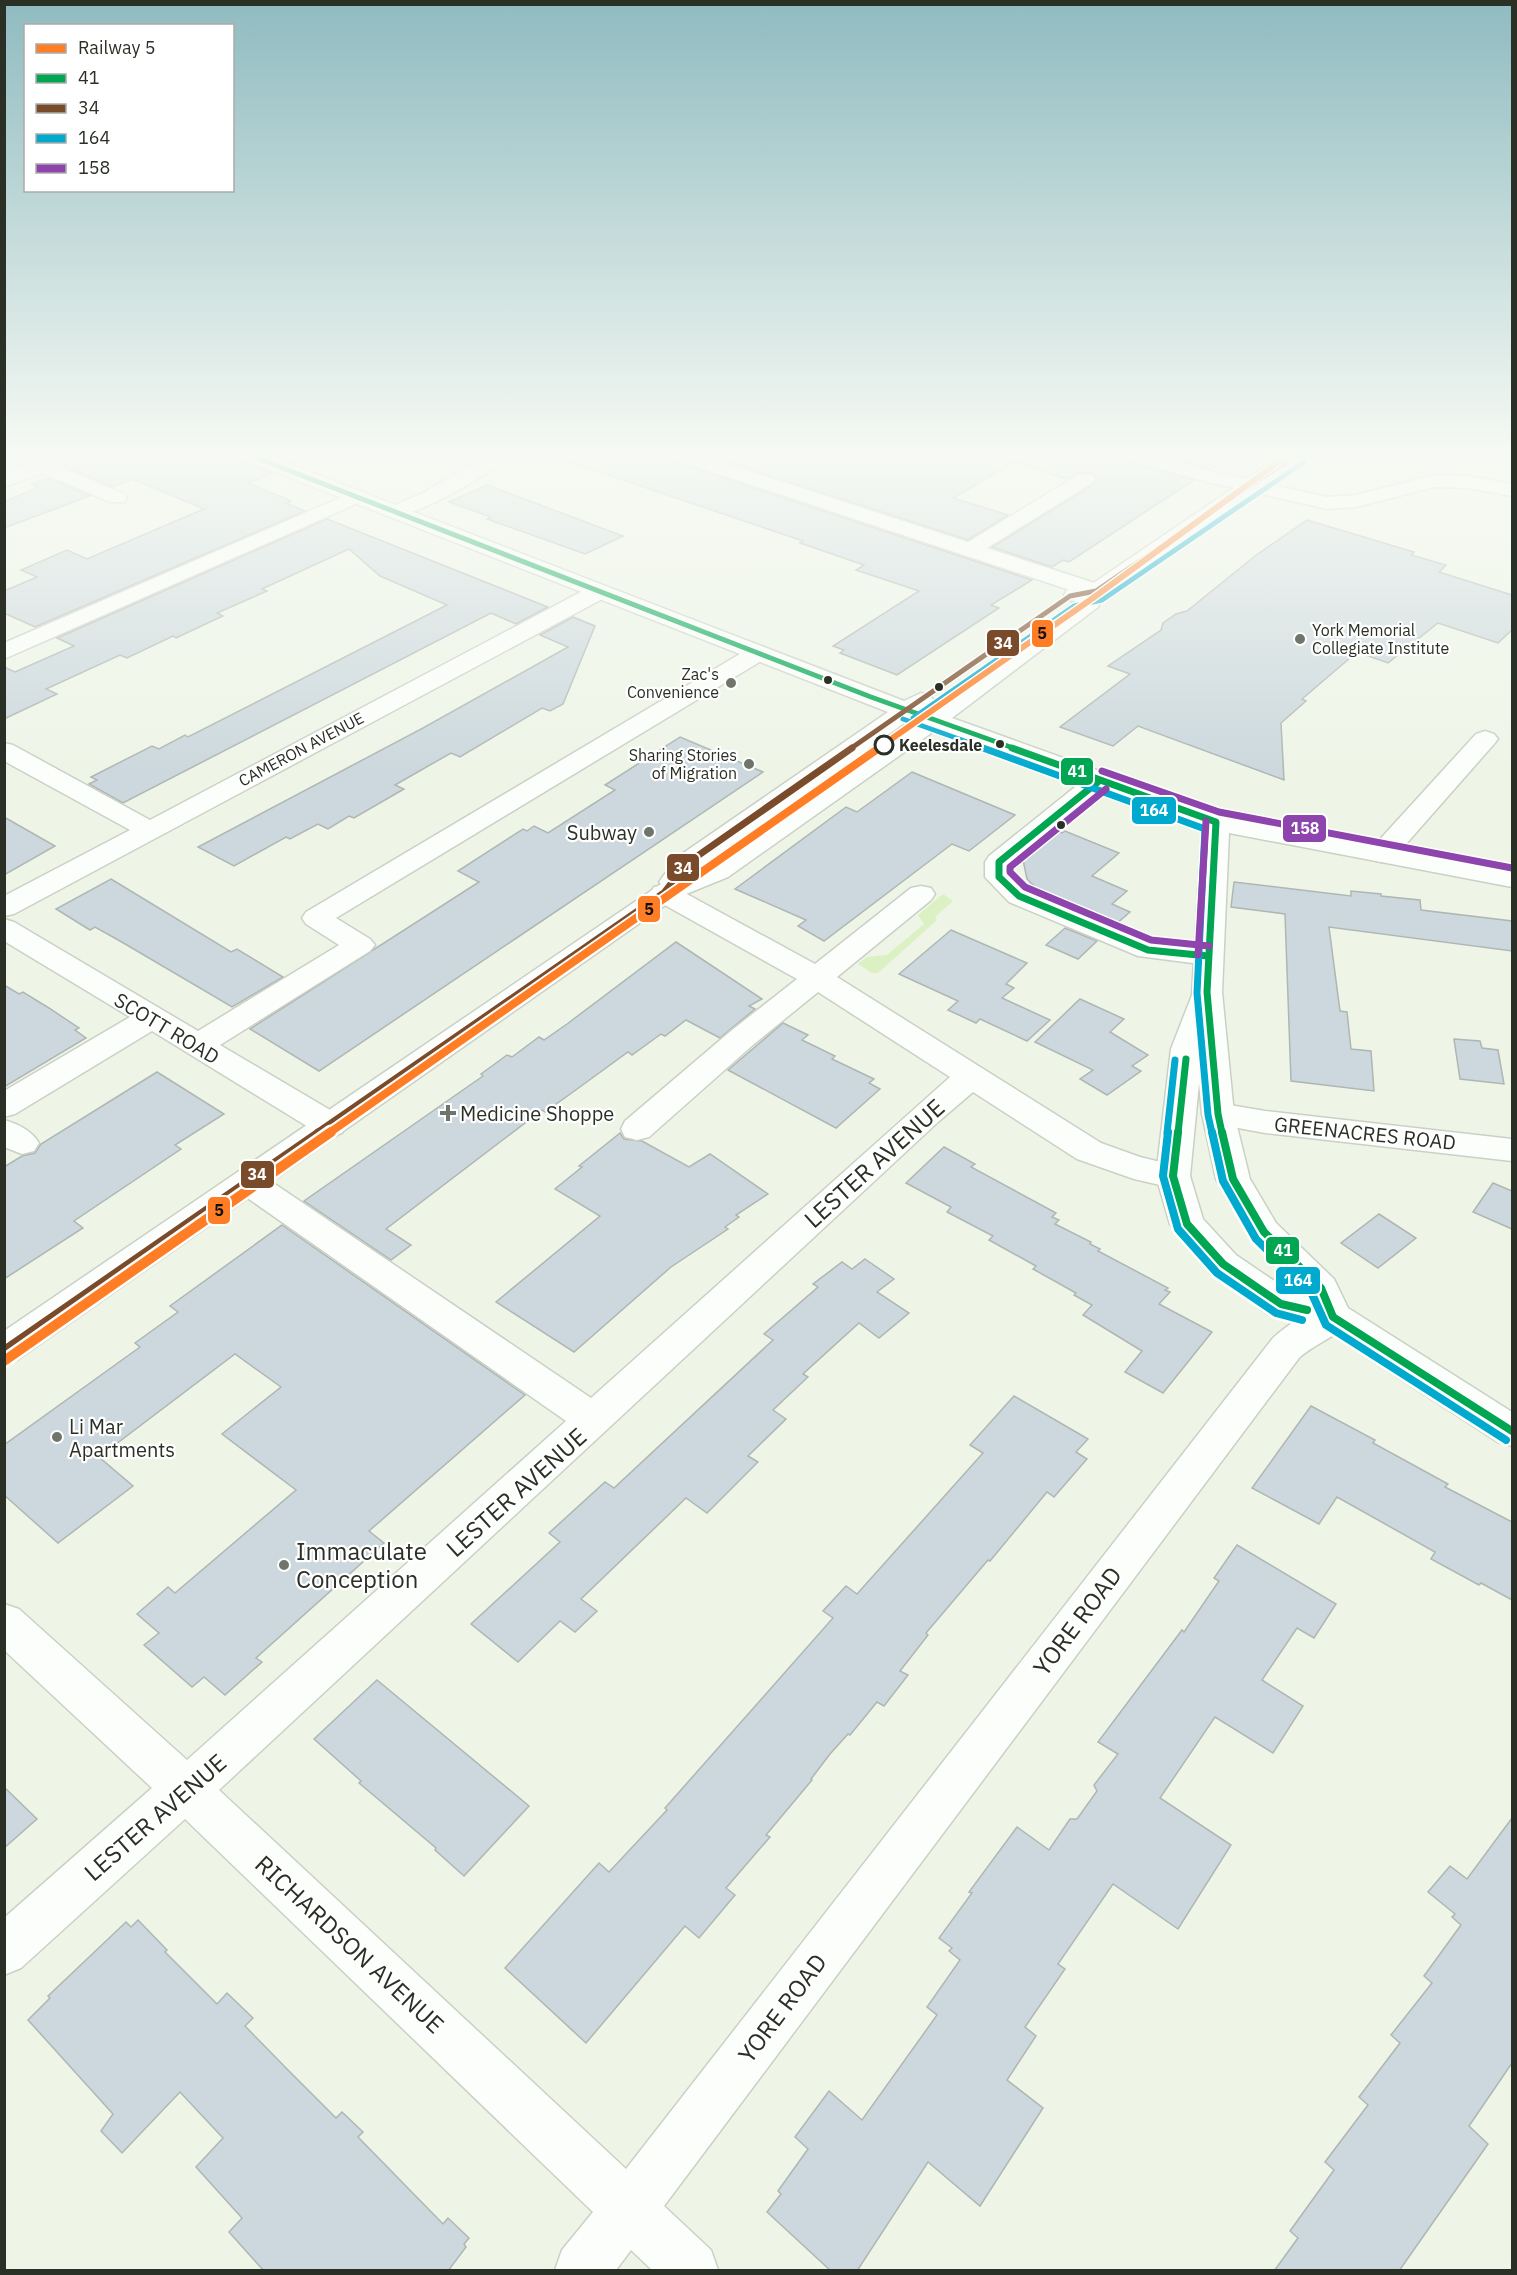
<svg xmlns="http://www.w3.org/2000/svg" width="1517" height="2275" viewBox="0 0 1517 2275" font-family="'IBM Plex Sans',sans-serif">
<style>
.green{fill:#dbf1c4}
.building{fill:#ccd8dd;stroke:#afb6b3;stroke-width:1.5}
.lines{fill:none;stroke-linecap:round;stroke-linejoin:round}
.minor-casing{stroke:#cbd0c5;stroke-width:3}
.major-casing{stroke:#cbd0c5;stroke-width:3}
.minor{fill:#fcfefb;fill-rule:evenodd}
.major{fill:#fcfefb;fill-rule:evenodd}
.bus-1-far2-casing{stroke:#fff;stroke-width:8}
.bus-1-far1-casing{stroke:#fff;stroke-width:10}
.bus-1-casing{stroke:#fff;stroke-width:13}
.bus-2-far2-casing{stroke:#fff;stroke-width:8}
.bus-2-far1-casing{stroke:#fff;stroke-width:10}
.bus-2-casing{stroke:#fff;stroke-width:13}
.bus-3-far2-casing{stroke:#fff;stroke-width:8}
.bus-3-far1-casing{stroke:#fff;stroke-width:10}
.bus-3-casing{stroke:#fff;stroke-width:13}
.bus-4-casing{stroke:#fff;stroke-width:10}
.bus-1-far2{stroke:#00a651;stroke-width:5}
.bus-1-far1{stroke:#00a651;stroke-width:7}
.bus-1{stroke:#00a651;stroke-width:8}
.bus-2-far2{stroke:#7a4b2a;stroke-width:5}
.bus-2-far1{stroke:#7a4b2a;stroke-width:7}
.bus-2{stroke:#7a4b2a;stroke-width:8}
.bus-3-far2{stroke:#00a9ce;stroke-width:5}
.bus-3-far1{stroke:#00a9ce;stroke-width:7}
.bus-3{stroke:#00a9ce;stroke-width:8}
.bus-4{stroke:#8e44ad;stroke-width:7}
.rail-1-far2-casing{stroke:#fff;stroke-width:9}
.rail-1-far1-casing{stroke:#fff;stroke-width:12}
.rail-1-casing{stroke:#fff;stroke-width:15}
.rail-1-far2{stroke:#ff7d24;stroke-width:6}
.rail-1-far1{stroke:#ff7d24;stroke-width:8}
.rail-1{stroke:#ff7d24;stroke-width:10}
.poi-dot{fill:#6f756a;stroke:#fff;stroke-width:2}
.bus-dot{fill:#2b3026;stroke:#fff;stroke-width:2}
.stop-dot{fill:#fff;stroke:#2b3026;stroke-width:3}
.labels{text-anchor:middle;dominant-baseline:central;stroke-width:4.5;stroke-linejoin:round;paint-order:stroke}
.far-poi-label{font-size:16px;fill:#2b3026;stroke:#fff;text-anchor:end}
.far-stop-label{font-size:16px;font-weight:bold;fill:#2b3026;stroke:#fff;text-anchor:start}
.far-street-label{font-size:16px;fill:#2b3026;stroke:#fff}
.poi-label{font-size:20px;fill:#2b3026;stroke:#fff;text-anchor:start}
.street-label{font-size:20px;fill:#2b3026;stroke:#fff}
.near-street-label{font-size:24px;fill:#2b3026;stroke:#fff}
.near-poi-label{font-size:24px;fill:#2b3026;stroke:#fff;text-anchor:start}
.line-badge{stroke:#fff;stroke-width:2}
.badge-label{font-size:16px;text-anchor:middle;font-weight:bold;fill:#fff}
.pale-badge-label{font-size:16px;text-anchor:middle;font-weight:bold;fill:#111}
</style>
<rect width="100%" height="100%" fill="#eef5e7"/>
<polygon class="green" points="943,894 953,901 935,917 937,920 878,973 872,973 858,964 867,957 887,955 924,924 918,915"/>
<g class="building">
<polygon points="91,453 232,453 236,459 272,473 248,483 291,501 286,503 305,511 35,627 4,613 4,591 37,577 21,570 67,550 87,559 204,509 133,479 113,487 71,469 92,461 87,459"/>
<polygon points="267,453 319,453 294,463"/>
<polygon points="556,453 662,453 666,459 1032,580 991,605 999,608 897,675 840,653 844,650 833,646 919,591 856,570 864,565 800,543 803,541 555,457"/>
<polygon points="699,453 1114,453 1118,459 1194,480 1069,562 1063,560 1052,567 992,547 1093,485 1097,479 1092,473 1078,473 1067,479 1014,462 953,498 1008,515 968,540"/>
<polygon points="1154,453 1235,453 1211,469"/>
<polygon points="48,478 90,496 4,528 4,502 38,487 31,484"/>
<polygon points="487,485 623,536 585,554 487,519 491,517 449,502"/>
<polygon points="327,519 548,607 516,624 491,613 123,803 89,784 97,780 91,777 152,746 159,749 185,735 188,737 447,605 380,576 349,549 262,589 267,591 217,613 223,616 176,638 173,636 127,658 120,655 46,689 57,694 4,719 4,667 15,672 74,646 57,638"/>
<polygon points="1307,520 1414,552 1411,555 1446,565 1439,572 1512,595 1512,630 1498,643 1438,623 1388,663 1357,652 1302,699 1306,701 1281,723 1284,780 1138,726 1113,746 1060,727 1130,674 1108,666 1161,630 1163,623 1176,614 1187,611 1255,556"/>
<polygon points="573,617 595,626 563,704 550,711 542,708 460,757 451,753 395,785 404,789 354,818 349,816 328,829 318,824 290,839 286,837 234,866 198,847 423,728 568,647 540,635"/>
<polygon points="680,737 763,772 319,1071 250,1029 479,882 458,871 523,829 527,831 534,826 548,833 615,790 605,785"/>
<polygon points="912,772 1015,815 969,851 952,844 824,941 798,926 806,920 735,889 846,807 857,812"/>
<polygon points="4,817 55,846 4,875"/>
<polygon points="1058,831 1062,833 1065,831 1119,853 1092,876 1127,891 1112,904 1130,912 1116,924 1036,888 1027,879 1023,860"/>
<polygon points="111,879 231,952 237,949 283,977 232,1007 120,941 95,927 90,930 56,909"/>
<polygon points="1234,882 1351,896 1351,891 1381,894 1381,896 1420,900 1421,910 1512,921 1512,951 1329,927 1340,1011 1347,1012 1351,1049 1371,1051 1374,1091 1291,1081 1285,914 1231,907"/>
<polygon points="1065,928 1097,941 1078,959 1046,945"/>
<polygon points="951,930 1027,963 1006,984 1014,988 1002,998 1050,1020 1027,1041 980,1019 976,1023 948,1010 958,1001 899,974"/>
<polygon points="676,942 762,999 749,1006 755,1009 720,1038 686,1020 665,1036 661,1034 632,1055 628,1052 573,1092 545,1112 542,1110 386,1229 411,1245 391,1260 304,1201 483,1076 481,1074 507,1055 512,1057 539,1037 544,1040 567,1024"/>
<polygon points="4,985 19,994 23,992 49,1008 79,1028 75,1030 86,1038 4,1087"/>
<polygon points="1080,999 1124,1019 1110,1032 1148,1055 1132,1066 1141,1071 1107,1095 1080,1079 1093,1070 1035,1042"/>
<polygon points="783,1023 808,1035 802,1040 835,1056 832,1059 874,1079 869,1083 880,1089 836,1128 728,1070"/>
<polygon points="1454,1039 1480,1041 1482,1048 1498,1050 1504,1084 1460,1079"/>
<polygon points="157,1072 224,1114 175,1145 181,1149 74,1221 83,1228 4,1279 4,1167 22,1156 35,1153 41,1144"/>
<polygon points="620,1133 624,1139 642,1141 689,1167 710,1154 768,1194 736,1215 739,1217 725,1227 728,1229 671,1267 574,1352 496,1302 600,1216 555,1189 582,1167 579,1166"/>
<polygon points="944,1147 975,1164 971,1167 1056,1213 1052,1217 1059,1220 1055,1224 1091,1242 1090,1244 1100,1249 1098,1251 1168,1288 1165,1290 1170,1292 1159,1304 1212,1332 1163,1393 1125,1372 1142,1351 1083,1315 1092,1305 1074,1295 1076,1293 1033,1269 1036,1266 989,1240 993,1236 947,1212 951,1207 906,1183"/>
<polygon points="1493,1183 1512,1191 1512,1229 1473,1212"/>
<polygon points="1379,1214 1416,1238 1378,1268 1341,1243"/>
<polygon points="282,1225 525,1395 369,1531 384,1543 256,1658 262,1662 225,1695 204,1677 192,1687 144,1645 159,1633 137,1614 168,1587 175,1593 296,1490 222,1434 281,1387 235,1354 99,1457 133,1486 58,1543 4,1495 4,1445 140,1347 135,1343 178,1312 170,1306"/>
<polygon points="865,1259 894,1279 877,1292 909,1313 879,1338 859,1323 803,1374 808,1377 773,1410 786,1419 748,1456 758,1462 707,1513 686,1498 581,1599 597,1611 575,1632 560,1621 518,1662 471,1624 560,1542 549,1533 605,1482 614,1488 773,1340 764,1334 818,1287 813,1284 842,1262 852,1269"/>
<polygon points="1014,1396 1088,1439 1076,1452 1087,1459 1054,1497 1047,1492 990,1561 988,1560 926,1633 928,1635 900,1671 908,1675 884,1706 877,1702 850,1735 848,1734 830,1754 811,1779 812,1780 766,1835 770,1837 726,1888 735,1895 699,1938 685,1926 586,2043 505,1968 599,1863 609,1872 667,1810 665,1808 833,1618 823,1611 846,1586 857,1594 983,1453 970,1445"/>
<polygon points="1311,1406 1375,1440 1373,1443 1448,1484 1445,1487 1512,1522 1512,1600 1481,1583 1479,1585 1431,1559 1435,1552 1337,1497 1319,1524 1252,1488"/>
<polygon points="1237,1545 1336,1604 1314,1638 1297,1628 1262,1680 1303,1706 1273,1753 1215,1717 1160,1798 1231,1845 1178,1929 1113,1884 1058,1964 1065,1969 1025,2027 1036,2036 1007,2080 1043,2108 980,2206 928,2162 857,2271 831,2271 767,2212 781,2194 778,2191 808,2149 795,2137 829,2091 862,2120 937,2015 927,2007 960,1960 949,1951 952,1948 939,1938 972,1893 969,1892 1017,1827 1049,1850 1070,1819 1077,1819 1097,1791 1094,1785 1118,1754 1098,1742 1182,1630 1184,1632 1219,1581 1214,1578"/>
<polygon points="377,1680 529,1806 464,1876 435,1850 436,1848 359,1783 361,1781 314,1739"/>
<polygon points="4,1787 37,1819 4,1848"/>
<polygon points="1512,1818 1512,2063 1469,2126 1488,2144 1399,2271 1274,2271 1298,2238 1290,2231 1334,2170 1325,2162 1368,2105 1359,2097 1400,2043 1391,2035 1432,1983 1424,1976 1461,1925 1452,1917 1455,1914 1428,1892 1450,1866 1467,1879"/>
<polygon points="138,1920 167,1950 165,1952 217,2004 227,1993 253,2018 245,2026 286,2068 336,2118 342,2112 363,2132 358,2137 443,2224 448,2218 469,2238 464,2244 466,2247 448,2271 264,2271 229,2232 242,2218 196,2167 223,2138 180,2092 122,2153 101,2131 113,2114 28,2020 50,1998 48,1996 126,1922 131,1927"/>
</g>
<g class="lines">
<defs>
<g id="minor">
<polygon points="4,453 28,453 44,459 62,453 89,453 86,457 61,467 124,494 127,498 124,502 110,502 43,473 4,487 4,474 26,466 5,457"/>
<path d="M 493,453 L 517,453 L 514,457 C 490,471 414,521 391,515 L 388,511 L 391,507 L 421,494 Z"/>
<polygon points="664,453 693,453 968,542 1078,475 1092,475 1095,479 1092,483 987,548 1104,586 1107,591 1104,596 1096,598 1088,596 667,457"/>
<polygon points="1116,453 1147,453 1215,472 1327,497 1356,495 1434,475 1468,476 1512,484 1512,496 1468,488 1434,487 1356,507 1327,509 1204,481 1119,457"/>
<polygon points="358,490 365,492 368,496 365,500 4,659 4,643"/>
<polygon points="598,585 606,587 609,592 606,597 14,914 4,916 4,896 130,830 4,761 4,743 13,745 150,820 590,587"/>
<polygon points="758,646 766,648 770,653 766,658 336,918 370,939 375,945 370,951 220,1045 342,1117 346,1125 342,1133 330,1136 318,1133 152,1031 15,1114 4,1117 4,1091 130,1017 4,941 4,919 14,922 198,1031 339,945 306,924 302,918 306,912 750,648"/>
<polygon points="1485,731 1494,734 1498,739 1494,744 1392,860 1382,862 1372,860 1368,854 1372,848 1476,734"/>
<polygon points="1099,773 1108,775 1112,781 1108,787 1013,865 1013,875 1029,890 1153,942 1218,950 1223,956 1218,962 1208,965 1138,956 1009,902 985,877 985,862 989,856 1090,775"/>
<path d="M 664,885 L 674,887 L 815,964 L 911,888 L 921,886 L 931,888 L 935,894 L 931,900 L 837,977 L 1101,1143 L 1140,1157 L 1185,1168 L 1190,1176 L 1185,1184 L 1173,1188 L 1134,1179 L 1077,1159 L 973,1092 L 938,1122 L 219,1790 L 626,2169 L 1273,1338 C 1285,1327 1315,1305 1332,1304 C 1336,1303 1342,1306 1346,1307 L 1351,1317 C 1341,1336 1315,1343 1299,1358 L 664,2206 L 711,2250 L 718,2270 L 652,2270 L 631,2250 L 616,2270 L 555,2270 L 562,2250 L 593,2212 L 185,1819 L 21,1968 L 4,1975 L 4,1918 L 152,1788 L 4,1650 L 4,1604 L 19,1609 L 187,1760 L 566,1421 L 236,1190 L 231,1182 L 236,1174 L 248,1170 L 260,1174 L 591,1398 L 950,1077 L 818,992 L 754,1044 L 649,1137 L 637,1140 L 625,1137 L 621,1129 L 625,1121 L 732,1030 L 797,979 L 654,899 L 650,893 L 654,887 Z"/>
<polygon points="1218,1103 1265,1111 1512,1139 1512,1161 1265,1133 1206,1122 1202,1114 1206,1106"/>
<path d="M 4,1120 C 18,1124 31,1130 39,1143 L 34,1151 L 22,1154 L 4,1147 Z"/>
</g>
<path id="major" d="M 234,453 L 261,453 L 904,701 L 921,693 L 930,695 L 933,700 L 925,708 L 931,710 L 1076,601 L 1067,600 L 1064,595 L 1067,590 L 1089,586 L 1285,453 L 1308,453 L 1305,457 L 1105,595 L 1098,607 L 952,718 L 1222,815 L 1512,871 L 1512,887 L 1229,833 L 1222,992 L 1234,1114 L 1250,1179 L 1276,1223 L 1334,1279 L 1348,1308 L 1512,1412 L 1512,1446 L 1498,1442 L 1322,1328 L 1268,1314 L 1210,1273 L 1170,1224 L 1156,1176 L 1171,1049 L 1192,995 L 1202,826 L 937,729 L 728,877 L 674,899 L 17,1360 L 4,1364 L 4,1331 L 661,884 L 659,882 L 676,858 L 888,712 L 237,457 ZM 910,719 L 915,722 L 708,865 L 696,870 ZM 1199,1083 L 1202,1114 L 1216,1179 L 1252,1241 L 1307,1297 L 1292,1293 L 1236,1255 L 1203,1219 L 1190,1176 Z"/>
</defs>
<use href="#minor" class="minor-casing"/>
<use href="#major" class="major-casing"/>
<use href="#minor" class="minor"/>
<use href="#major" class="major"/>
<defs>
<polyline id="bus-1-far2" points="244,453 871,697 1016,749"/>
<g id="bus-1-far1">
<polyline points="1012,748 1216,822 1207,992 1218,1114 1222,1133"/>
<polyline points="1099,781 999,862 999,877 1019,896 1148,950 1208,956"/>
<polyline points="1178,1133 1186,1059"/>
</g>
<g id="bus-1">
<polyline points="1178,1132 1173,1176 1187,1224 1223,1264 1281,1304 1307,1310"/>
<polyline points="1222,1132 1233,1179 1264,1232 1321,1288 1333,1317 1512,1431"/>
</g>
<polyline id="bus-2-far2" points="850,749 1070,596 1096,591 1298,453"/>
<polyline id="bus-2-far1" points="317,1133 664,893 686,864 852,748"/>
<polyline id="bus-2" points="4,1350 319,1132"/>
<g id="bus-3-far2">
<polyline points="913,718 1074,606 1102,600 1304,462"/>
<polyline points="903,719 987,749"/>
</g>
<g id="bus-3-far1">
<polyline points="983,748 1205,829 1197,993 1208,1115 1212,1133"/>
<polyline points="1167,1133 1175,1060"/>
</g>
<g id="bus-3">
<polyline points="1168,1132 1163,1176 1178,1229 1217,1273 1276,1313 1302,1320"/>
<polyline points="1212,1132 1223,1181 1256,1239 1312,1294 1326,1325 1506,1440"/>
</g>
<g id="bus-4">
<polyline points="1102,771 1219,812 1512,868"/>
<polyline points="1106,789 1010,867 1010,872 1025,887 1151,940 1209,946"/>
<polyline points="1198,955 1206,821"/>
</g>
</defs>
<use href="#bus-1-far2" class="bus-1-far2-casing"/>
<use href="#bus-1-far1" class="bus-1-far1-casing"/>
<use href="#bus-1" class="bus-1-casing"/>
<use href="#bus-2-far2" class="bus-2-far2-casing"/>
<use href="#bus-2-far1" class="bus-2-far1-casing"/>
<use href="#bus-2" class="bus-2-casing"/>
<use href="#bus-3-far2" class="bus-3-far2-casing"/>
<use href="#bus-3-far1" class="bus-3-far1-casing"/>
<use href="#bus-3" class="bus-3-casing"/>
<use href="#bus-4" class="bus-4-casing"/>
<use href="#bus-1-far2" class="bus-1-far2"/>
<use href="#bus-1-far1" class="bus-1-far1"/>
<use href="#bus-1" class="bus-1"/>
<use href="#bus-2-far2" class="bus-2-far2"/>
<use href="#bus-2-far1" class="bus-2-far1"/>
<use href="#bus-2" class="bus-2"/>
<use href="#bus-3-far2" class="bus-3-far2"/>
<use href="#bus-3-far1" class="bus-3-far1"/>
<use href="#bus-3" class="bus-3"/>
<use href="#bus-4" class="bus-4"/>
<defs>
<polyline id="rail-1-far2" points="877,749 1093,598 1291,453"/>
<polyline id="rail-1-far1" points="329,1133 879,748"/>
<polyline id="rail-1" points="4,1361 331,1132"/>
</defs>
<use href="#rail-1-far2" class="rail-1-far2-casing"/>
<use href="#rail-1-far1" class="rail-1-far1-casing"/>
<use href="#rail-1" class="rail-1-casing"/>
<use href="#rail-1-far2" class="rail-1-far2"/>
<use href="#rail-1-far1" class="rail-1-far1"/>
<use href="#rail-1" class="rail-1"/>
</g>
<linearGradient id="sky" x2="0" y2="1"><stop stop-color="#8fbbc0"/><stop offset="0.59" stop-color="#f7faf4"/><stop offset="1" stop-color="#f7faf4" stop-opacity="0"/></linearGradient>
<rect width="1517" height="771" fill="url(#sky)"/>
<g class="poi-dot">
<circle cx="1300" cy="639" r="6"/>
<circle cx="731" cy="683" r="6"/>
<circle cx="749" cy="764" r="6"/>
<circle cx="649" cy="832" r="6"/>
<path d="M445 1104h6v6h6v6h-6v6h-6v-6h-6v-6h6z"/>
<circle cx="57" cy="1437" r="6"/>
<circle cx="284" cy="1565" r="6"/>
</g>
<g class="bus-dot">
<circle cx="828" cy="680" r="5"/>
<circle cx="939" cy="687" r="5"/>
<circle cx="1000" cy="744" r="5"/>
<circle cx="1061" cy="825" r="5"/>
</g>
<circle class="stop-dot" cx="884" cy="745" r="9"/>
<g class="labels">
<g class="far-poi-label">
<text x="1312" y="630" text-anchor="start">York Memorial<tspan x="1312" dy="18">Collegiate Institute</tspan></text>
<text x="719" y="674">Zac's<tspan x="719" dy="18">Convenience</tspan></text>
<text x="737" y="755">Sharing Stories<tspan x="737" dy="18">of Migration</tspan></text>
</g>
<g class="far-stop-label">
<text x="899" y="745">Keelesdale</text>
</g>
<g class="far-street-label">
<text transform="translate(301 749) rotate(-28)">CAMERON AVENUE</text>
</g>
<g class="poi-label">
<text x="637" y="832" text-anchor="end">Subway</text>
<text x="460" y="1113">Medicine Shoppe</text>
<text x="69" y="1426">Li Mar<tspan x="69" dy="23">Apartments</tspan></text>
</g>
<g class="street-label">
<text transform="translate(167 1028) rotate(31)">SCOTT ROAD</text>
<text transform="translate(1365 1133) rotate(6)">GREENACRES ROAD</text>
</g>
<g class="near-street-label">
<text transform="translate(874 1163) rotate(-42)">LESTER AVENUE</text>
<text transform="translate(516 1492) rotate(-42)">LESTER AVENUE</text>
<text transform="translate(1077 1621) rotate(-53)">YORE ROAD</text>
<text transform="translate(155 1817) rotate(-41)">LESTER AVENUE</text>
<text transform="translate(350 1944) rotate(43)">RICHARDSON AVENUE</text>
<text transform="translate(782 2008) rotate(-53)">YORE ROAD</text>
</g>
<g class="near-poi-label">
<text x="296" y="1551">Immaculate<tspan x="296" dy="28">Conception</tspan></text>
</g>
</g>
<g class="line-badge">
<rect x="1031" y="619" width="23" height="29" rx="6" fill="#ff7d24"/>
<rect x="986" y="629" width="34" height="28" rx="6" fill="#7a4b2a"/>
<rect x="1060" y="757" width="34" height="29" rx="6" fill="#00a651"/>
<rect x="1131" y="796" width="46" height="29" rx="6" fill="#00a9ce"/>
<rect x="1282" y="814" width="45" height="29" rx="6" fill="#8e44ad"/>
<rect x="666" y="853" width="34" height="29" rx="6" fill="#7a4b2a"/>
<rect x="637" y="895" width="24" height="28" rx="6" fill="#ff7d24"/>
<rect x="240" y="1160" width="35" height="29" rx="6" fill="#7a4b2a"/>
<rect x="207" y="1196" width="24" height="29" rx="6" fill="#ff7d24"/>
<rect x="1265" y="1236" width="35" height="29" rx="6" fill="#00a651"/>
<rect x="1275" y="1266" width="46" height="29" rx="6" fill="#00a9ce"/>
</g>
<g class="badge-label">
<text x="1003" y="649">34</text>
<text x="1077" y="777">41</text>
<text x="1154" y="816">164</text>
<text x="1305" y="834">158</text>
<text x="683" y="874">34</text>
<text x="257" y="1180">34</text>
<text x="1283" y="1256">41</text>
<text x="1298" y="1286">164</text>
</g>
<g class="pale-badge-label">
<text x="1042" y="639">5</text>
<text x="649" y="915">5</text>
<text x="219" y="1216">5</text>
</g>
<rect width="1517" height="2275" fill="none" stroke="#2b3026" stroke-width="12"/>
<rect x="24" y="24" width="210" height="168" fill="#ffffff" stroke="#aaaca8" stroke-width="1.5"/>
<rect x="36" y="44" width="30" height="9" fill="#ff7d24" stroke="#aaaca8" stroke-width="1.5"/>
<text x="78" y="54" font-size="18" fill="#2b3026">Railway 5</text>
<rect x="36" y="74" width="30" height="9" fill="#00a651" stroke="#aaaca8" stroke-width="1.5"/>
<text x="78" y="84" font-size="18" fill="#2b3026">41</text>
<rect x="36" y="104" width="30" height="9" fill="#7a4b2a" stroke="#aaaca8" stroke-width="1.5"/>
<text x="78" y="114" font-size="18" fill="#2b3026">34</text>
<rect x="36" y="134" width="30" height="9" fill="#00a9ce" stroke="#aaaca8" stroke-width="1.5"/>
<text x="78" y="144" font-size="18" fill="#2b3026">164</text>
<rect x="36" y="164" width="30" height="9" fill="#8e44ad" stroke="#aaaca8" stroke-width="1.5"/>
<text x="78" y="174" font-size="18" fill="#2b3026">158</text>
</svg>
